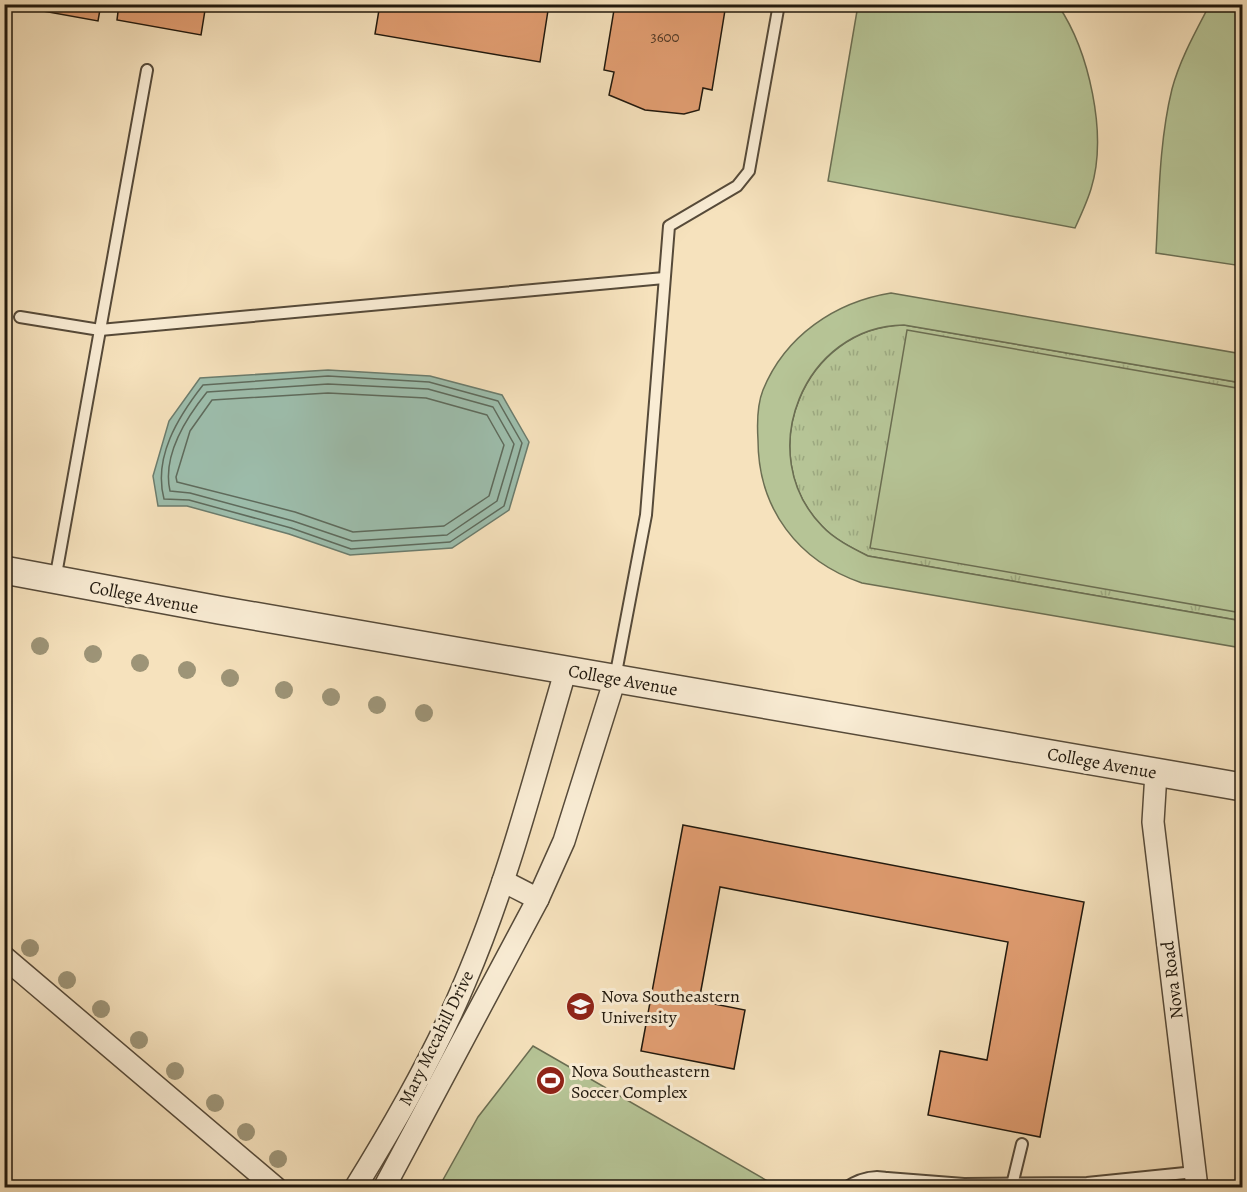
<svg xmlns="http://www.w3.org/2000/svg" width="1247" height="1192" viewBox="0 0 1247 1192" font-family="Alegreya,serif">
<style>
.grass{fill:url(#grass-tufts);stroke:#6b6e52;stroke-width:1.5}
.pitch{fill:#b6c496;stroke:#6b6e52;stroke-width:1.5}
.water{fill:#9dbead;stroke:#6b7c6d;stroke-width:1.5}
.lines{fill:none;stroke-linecap:round;stroke-linejoin:round}
.shore{stroke:#5e6b5d;stroke-width:1.5}
.building{fill:#e19d71;stroke:#20180d;stroke-width:1.5}
.service-casing{stroke:#564a39;stroke-width:14}
.minor-casing{stroke:#564a39;stroke-width:24}
.tertiary-casing{stroke:#564a39;stroke-width:30}
.service{stroke:#f9ecd4;stroke-width:10}
.minor{stroke:#f9ecd4;stroke-width:21}
.tertiary{stroke:#f9ecd4;stroke-width:27}
.tree{fill:#9d9477}
.labels{text-anchor:middle;dominant-baseline:central;stroke-width:6;stroke-linejoin:round;paint-order:stroke}
.number-label{font-size:15px;fill:#503926}
.street-label{font-size:18px;fill:#20180d;stroke:#f9ecd4}
.poi-label{font-size:18px;fill:#20180d;stroke:#f9ecd4;text-anchor:start}
</style>
<defs>
<pattern id="grass-tufts" width="24" height="20" patternUnits="userSpaceOnUse" patternTransform="scale(1.5)"><rect width="24" height="20" fill="#b6c496"/><path d="M3 7l-1-3M5 7V3M7 7l1-3M15 17l-1-3M17 17v-4M19 17l1-3" fill="none" stroke="#9ca880"/></pattern>
</defs>
<rect width="100%" height="100%" fill="#f6e2bd"/>
<filter id="stains"><feTurbulence type="fractalNoise" baseFrequency=".00333" numOctaves="4"/><feColorMatrix values="0 0 0 0 .2 0 0 0 0 .09 0 0 0 0 .02 0 0 0 .5 -.17"/></filter>
<radialGradient id="worn" r=".72"><stop offset=".6" stop-color="#630" stop-opacity="0"/><stop offset="1" stop-color="#630" stop-opacity=".3"/></radialGradient>
<path class="grass" d="M 904,325 L 1242,383 L 1242,621 L 868,556 C 852,548 834,539 822,526 C 752,454 804,327 904,325 Z"/>
<g class="pitch">
<path d="M 1210,4 L 1242,5 L 1242,266 L 1156,253 C 1159,199 1159,142 1172,89 C 1180,59 1196,31 1210,4 Z"/>
<path d="M 858,5 L 1058,5 C 1089,51 1108,134 1091,189 C 1087,202 1081,215 1075,228 L 828,181 Z"/>
<path d="M 891,293 L 1242,354 L 1242,383 L 904,325 C 804,326 752,454 822,526 C 834,539 852,548 868,556 L 1242,621 L 1242,648 L 862,583 C 798,561 758,509 758,440 C 757,424 757,405 763,390 C 785,336 835,302 891,293 Z"/>
<polygon points="907,330 1242,389 1242,613 870,548"/>
<polygon points="533,1046 778,1187 439,1187 478,1117"/>
</g>
<polygon class="water" points="328,370 430,376 502,395 529,442 509,510 452,548 350,555 289,534 187,506 158,506 153,476 169,421 200,378"/>
<g class="lines">
<g class="shore">
<path d="M 328,376 L 429,382 L 498,401 L 522,443 L 504,506 L 450,542 L 351,549 L 291,528 L 189,500 L 164,499 C 153,457 178,417 203,385 Z"/>
<path d="M 328,384 L 428,389 L 493,407 L 514,444 L 497,501 L 447,535 L 352,541 L 293,521 L 190,493 L 170,491 C 162,456 186,418 207,392 Z"/>
<polygon points="328,393 426,398 487,415 504,445 489,496 444,526 353,532 295,512 177,482 176,477 190,431 212,400"/>
</g>
</g>
<g class="building">
<polygon points="4,4 101,4 98,21"/>
<polygon points="119,4 206,4 201,35 117,20"/>
<polygon points="380,4 549,4 540,62 375,34"/>
<polygon points="615,4 726,4 712,90 703,88 699,110 684,114 645,110 609,95 614,72 604,70"/>
<polygon points="683,825 1084,902 1040,1137 928,1115 940,1051 987,1060 1008,942 720,887 699,1001 745,1010 734,1069 641,1051"/>
</g>
<g class="lines">
<defs>
<g id="service">
<polyline points="147,70 100,330 664,278"/>
<polyline points="20,317 100,330 55,580"/>
<polyline points="615,678 646,515 669,226 737,186 749,171 779,4"/>
<polyline points="887,1178 964,1184 959,1187"/>
<polyline points="964,1184 1087,1183 1195,1172"/>
<polyline points="1012,1185 1022,1144"/>
<path d="M 845,1188 C 865,1175 886,1172 905,1188"/>
</g>
<g id="minor">
<polyline points="1156,773 1153,822 1197,1188"/>
<polyline points="503,881 538,899"/>
<polyline points="4,957 276,1188"/>
<path d="M 355,1188 C 396,1122 435,1054 465,982 C 508,882 535,774 566,669"/>
<polyline points="384,1188 538,899 564,841 615,679"/>
</g>
<polyline id="tertiary" points="4,570 219,610 1242,787"/>
</defs>
<use href="#service" class="service-casing"/>
<use href="#minor" class="minor-casing"/>
<use href="#tertiary" class="tertiary-casing"/>
<use href="#service" class="service"/>
<use href="#minor" class="minor"/>
<use href="#tertiary" class="tertiary"/>
</g>
<g class="tree">
<circle cx="40" cy="646" r="9"/>
<circle cx="93" cy="654" r="9"/>
<circle cx="140" cy="663" r="9"/>
<circle cx="187" cy="670" r="9"/>
<circle cx="230" cy="678" r="9"/>
<circle cx="284" cy="690" r="9"/>
<circle cx="331" cy="697" r="9"/>
<circle cx="377" cy="705" r="9"/>
<circle cx="424" cy="713" r="9"/>
<circle cx="30" cy="948" r="9"/>
<circle cx="67" cy="980" r="9"/>
<circle cx="101" cy="1009" r="9"/>
<circle cx="139" cy="1040" r="9"/>
<circle cx="175" cy="1071" r="9"/>
<circle cx="215" cy="1103" r="9"/>
<circle cx="246" cy="1132" r="9"/>
<circle cx="278" cy="1159" r="9"/>
</g>
<defs>
<symbol id="university-disc" viewBox="-11 -11 22 22"><circle r="9.5" fill="#8f2418" stroke="#f9ecd4"/><path d="M0-5L7-2L0 1L-7-2ZM-4 1L0 2.5L4 1V4Q0 6-4 4Z" fill="#fff"/></symbol>
<symbol id="stadium-disc" viewBox="-11 -11 22 22"><circle r="9.5" fill="#8f2418" stroke="#f9ecd4"/><path d="M0-5a6.5 5 0 1 0 0 10a6.5 5 0 1 0 0-10ZM-3.5-1.8h7v3.6h-7Z" fill="#fff"/></symbol>
</defs>
<g fill-rule="evenodd">
<use href="#university-disc" x="564" y="990" width="33" height="33"/>
<use href="#stadium-disc" x="534" y="1064" width="33" height="33"/>
</g>
<g class="labels">
<g class="number-label">
<text x="665" y="37">3600</text>
</g>
<g class="street-label">
<text transform="translate(144 597) rotate(11)">College Avenue</text>
<text transform="translate(623 680) rotate(10)">College Avenue</text>
<text transform="translate(1102 763) rotate(10)">College Avenue</text>
<text transform="translate(1172 980) rotate(-97)">Nova Road</text>
<text transform="translate(436 1038) rotate(-64)">Mary Mccahill Drive</text>
</g>
<g class="poi-label">
<text x="601" y="996">Nova Southeastern<tspan x="601" dy="21">University</tspan></text>
<text x="571" y="1071">Nova Southeastern<tspan x="571" dy="21">Soccer Complex</tspan></text>
</g>
</g>
<rect width="1247" height="1192" fill="none" stroke="#f6e2bd" stroke-width="24"/>
<rect x="6" y="6" width="1235" height="1180" fill="none" stroke="#20180d" stroke-width="3"/>
<rect x="12" y="12" width="1223" height="1168" fill="none" stroke="#20180d" stroke-width="1.5"/>
<rect width="100%" height="100%" filter="url(#stains)"/>
<rect width="100%" height="100%" fill="url(#worn)"/>
</svg>
